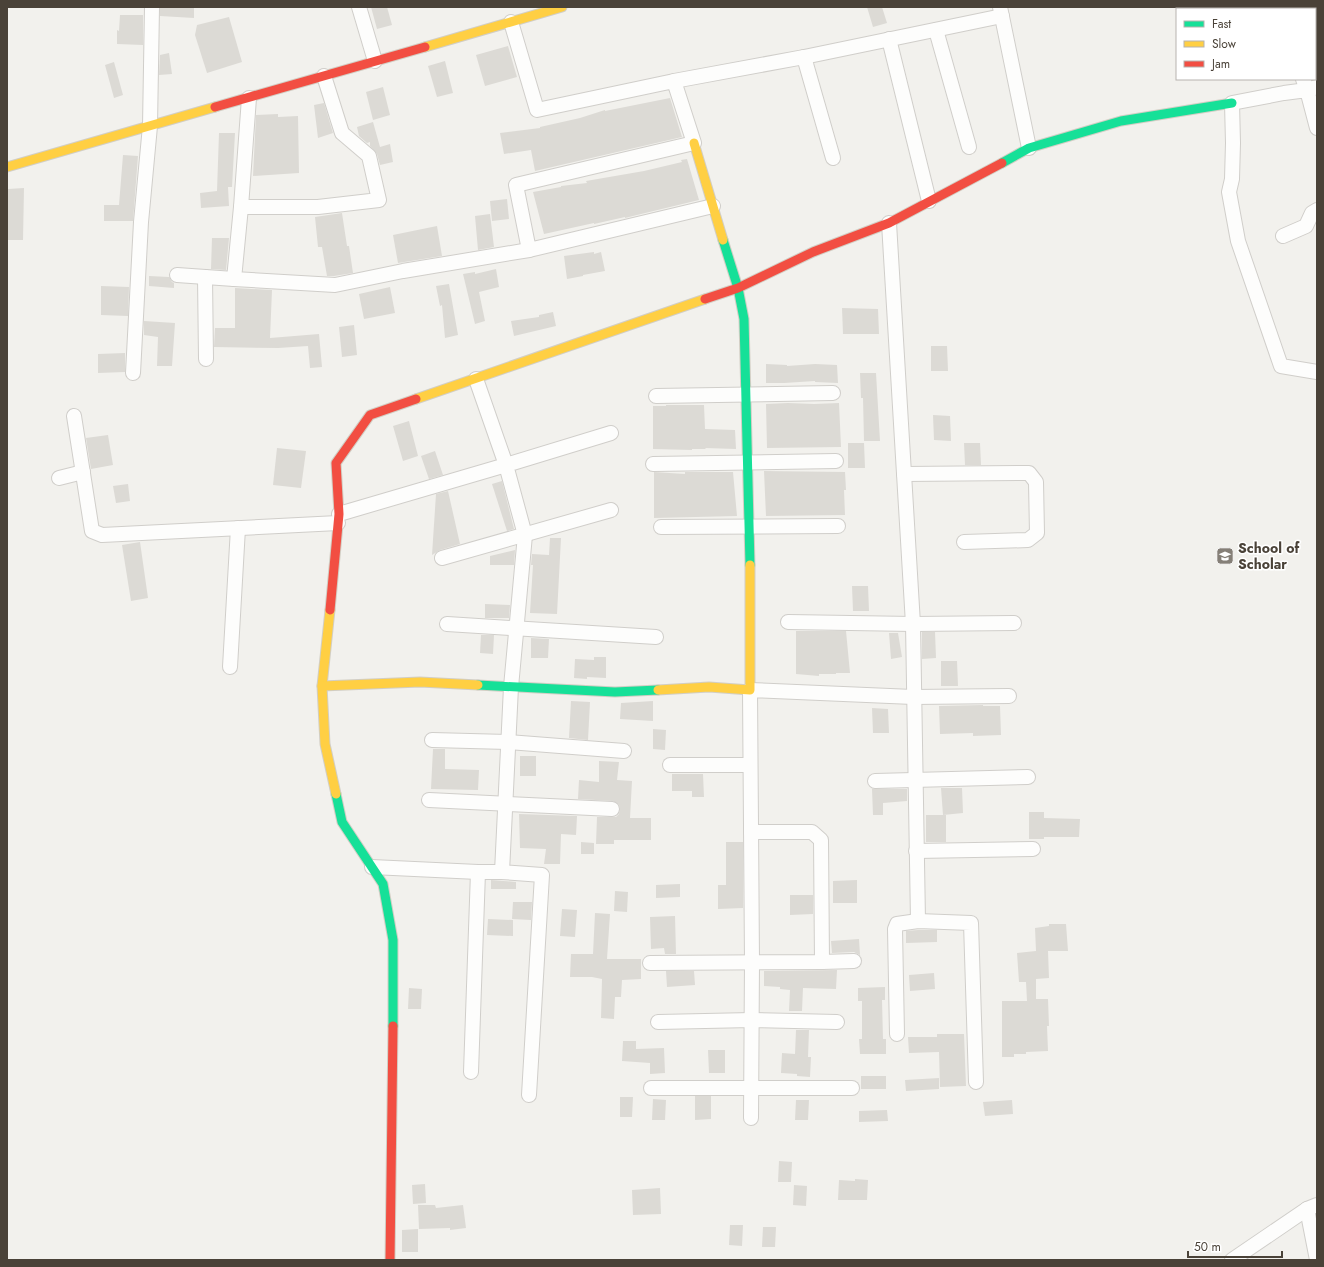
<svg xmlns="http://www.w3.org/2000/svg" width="1324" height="1267" viewBox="0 0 1324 1267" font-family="Jost,sans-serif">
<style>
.building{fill:#dcdad5}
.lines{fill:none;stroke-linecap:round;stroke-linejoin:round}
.street-casing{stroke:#d0ceca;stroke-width:16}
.fast-casing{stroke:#d2cec4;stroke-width:11}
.slow-casing{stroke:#d2cec4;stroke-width:11}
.jam-casing{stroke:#d2cec4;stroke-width:11}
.street{stroke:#fdfdfc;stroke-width:14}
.fast{stroke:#16e098;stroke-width:9}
.slow{stroke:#ffcf43;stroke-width:9}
.jam{stroke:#f24e42;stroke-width:9}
.labels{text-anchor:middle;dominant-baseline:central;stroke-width:3;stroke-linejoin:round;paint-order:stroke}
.poi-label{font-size:14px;font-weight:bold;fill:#4a4238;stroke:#fff;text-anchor:start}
</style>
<rect width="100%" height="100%" fill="#f2f1ed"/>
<g class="building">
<polygon points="160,7 194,7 194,18 160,16"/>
<polygon points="371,7 387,7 392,25 377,29"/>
<polygon points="867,7 882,7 887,23 873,27"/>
<polygon points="120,15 143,15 143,45 117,44 117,30 119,31"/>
<polygon points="229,17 242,62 207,73 195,35 197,25"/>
<polygon points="508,46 517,77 485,86 476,55"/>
<polygon points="169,53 172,74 159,75 160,55"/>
<polygon points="445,61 453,93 437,97 428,66"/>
<polygon points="114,62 123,95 114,98 105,65"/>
<polygon points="383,87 390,115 373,120 366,92"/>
<polygon points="670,98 682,137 535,171 531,150 504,154 500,133 540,128 540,127 580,118 605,110 605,111"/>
<polygon points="324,103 333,133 318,138 314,105"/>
<polygon points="278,114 278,117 298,116 299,173 253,176 256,115"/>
<polygon points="373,122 380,147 390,144 393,162 380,165 377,154 370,146 370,142 367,143 359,136 357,127"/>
<polygon points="219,133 235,133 232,187 228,187 229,206 201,208 200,193 217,191"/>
<polygon points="123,155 138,156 133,221 104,221 104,205 119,205"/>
<polygon points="687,159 699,200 637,215 625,218 625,217 594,224 594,223 544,234 533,192 561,187 561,186 587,183 586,181 644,171 682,162 681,160"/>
<polygon points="24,188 23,240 7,240 8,189"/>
<polygon points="507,199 509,219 492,221 490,201"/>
<polygon points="342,213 347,246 349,246 353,273 334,276 327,276 322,247 318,247 315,217"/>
<polygon points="490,214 494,247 478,250 475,216"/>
<polygon points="437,226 442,256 398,263 393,235"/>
<polygon points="212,238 229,238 226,270 211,269"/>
<polygon points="594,252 594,254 601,252 605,271 583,275 583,276 567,279 564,256"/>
<polygon points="496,269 499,287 479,292 485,321 475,324 463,274 475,272 475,274"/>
<polygon points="149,276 169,277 172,282 174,283 174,288 149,286"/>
<polygon points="449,284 458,335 445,338 442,305 440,306 436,286"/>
<polygon points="101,286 129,287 128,316 101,315"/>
<polygon points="390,287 395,313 364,319 359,294"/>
<polygon points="235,288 272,290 270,338 319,334 322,367 310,368 308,346 278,348 214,347 215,328 235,328"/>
<polygon points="842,308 878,309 879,334 843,334"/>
<polygon points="553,312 556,326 514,336 511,321 539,317 539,315"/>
<polygon points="144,321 175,323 172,366 157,366 158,337 144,335"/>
<polygon points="354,325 357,355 342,357 339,327"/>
<polygon points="931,346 947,346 948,371 931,371"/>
<polygon points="125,353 125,372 98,373 98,354"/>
<polygon points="766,364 787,365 787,366 815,364 837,365 838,383 815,382 815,381 784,383 766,383"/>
<polygon points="860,373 876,373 880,441 864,441 863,398 861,398"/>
<polygon points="788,403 814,404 839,403 841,447 767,448 766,404"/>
<polygon points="666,405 704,405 705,429 735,430 736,449 705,448 706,449 692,449 692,450 653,449 653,406 666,406"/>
<polygon points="933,415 950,416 951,441 934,440"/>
<polygon points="409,421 418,456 403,461 393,426"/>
<polygon points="108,435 113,465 91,469 86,438"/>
<polygon points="848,443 864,443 865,468 848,468"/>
<polygon points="964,443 980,443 981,465 965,465"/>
<polygon points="277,448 306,451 301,488 273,485"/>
<polygon points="435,451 443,475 429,479 421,456"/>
<polygon points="764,471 845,472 846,490 844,490 845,515 766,516"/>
<polygon points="654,472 685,474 685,472 733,472 737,516 654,518"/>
<polygon points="502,481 514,529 507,531 492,484"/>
<polygon points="128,484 130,501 116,503 113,486"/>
<polygon points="448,491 460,544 440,550 432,555 436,494"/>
<polygon points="550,538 561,538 557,614 530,613 533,565 531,565 532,554 549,555"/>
<polygon points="140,542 148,598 131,601 122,545"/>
<polygon points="515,550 514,565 490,565 490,556"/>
<polygon points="852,586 868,586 869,611 853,611"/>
<polygon points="485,604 510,605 509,618 485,618"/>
<polygon points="796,631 846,631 850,673 836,673 836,674 819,674 819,676 796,674"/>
<polygon points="922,632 935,632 936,658 922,659"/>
<polygon points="889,633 898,633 902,657 891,659"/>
<polygon points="481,635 494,635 493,654 480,653"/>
<polygon points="531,638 549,639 548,658 531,658"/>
<polygon points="594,657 606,657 606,678 587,677 587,679 574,678 575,659 594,660"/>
<polygon points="941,661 957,661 958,686 941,686"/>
<polygon points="571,701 590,702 588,740 569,738"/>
<polygon points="653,701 653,721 620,719 621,703"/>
<polygon points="983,705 983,706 1000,706 1001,735 973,736 973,733 940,734 939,706"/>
<polygon points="872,708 888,709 889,733 873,733"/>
<polygon points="653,729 666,730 665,750 653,749"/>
<polygon points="433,749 445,749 445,769 479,770 478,790 431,789"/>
<rect x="520" y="756" width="16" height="20"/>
<polygon points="599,761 619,762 617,780 632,781 630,818 651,818 651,840 614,840 614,844 596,844 597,817 616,817 619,814 620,809 619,805 613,801 578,799 579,780 599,782"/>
<polygon points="672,774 703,774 704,797 692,797 692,791 672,791"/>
<polygon points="941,788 962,788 963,813 943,815"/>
<polygon points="872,789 907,789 907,801 883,803 883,815 873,815"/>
<polygon points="1029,812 1044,812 1044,818 1080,819 1079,837 1044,837 1044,839 1029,839"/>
<polygon points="519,814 577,816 576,835 561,834 560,864 544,864 546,849 520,848"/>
<rect x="926" y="815" width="20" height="27"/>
<polygon points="581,842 594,843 594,854 581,854"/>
<polygon points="726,842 743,842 743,908 718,909 718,885 726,885"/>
<polygon points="491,880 516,882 516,889 491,889"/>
<polygon points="857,880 857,903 833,903 833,881"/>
<polygon points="680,884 680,897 656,898 656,885"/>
<polygon points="615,891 628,892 627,912 614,911"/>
<polygon points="790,895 813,895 813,914 790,915"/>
<polygon points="513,902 532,902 531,920 512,919"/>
<polygon points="562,909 577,910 575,937 560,936"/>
<polygon points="595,913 610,914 607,959 641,959 641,979 622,980 621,997 615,997 614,1019 601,1018 602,979 592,977 570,977 571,954 593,954"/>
<polygon points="675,916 676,954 665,954 664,948 651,949 650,917"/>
<polygon points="488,919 513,920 513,936 487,935"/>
<polygon points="1049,924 1066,924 1068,951 1048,951 1049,978 1036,979 1036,999 1048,999 1049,1026 1047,1026 1048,1051 1026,1052 1026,1054 1014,1054 1014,1057 1002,1057 1002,1001 1027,1001 1026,982 1019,982 1017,953 1036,951 1035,928 1049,926"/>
<polygon points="918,930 937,930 937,942 906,943 906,931"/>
<polygon points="859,939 860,955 854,952 832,953 831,941"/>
<polygon points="837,970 836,989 803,988 802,1011 789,1011 790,990 780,989 780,987 764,986 764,971"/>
<polygon points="666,971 694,971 695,985 667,987"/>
<polygon points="934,973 935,989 910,991 909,975"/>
<polygon points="885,987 885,1000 882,1000 883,1039 886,1039 886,1054 860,1054 859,1039 862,1039 862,1001 858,1001 858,988"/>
<polygon points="409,988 422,989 421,1009 408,1009"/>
<polygon points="796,1030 809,1030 808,1057 811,1057 810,1077 797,1076 797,1074 781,1073 782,1053 795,1054"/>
<polygon points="937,1034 964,1034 966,1086 940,1087 939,1052 909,1053 908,1037 937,1037"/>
<polygon points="623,1041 636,1041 636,1049 664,1048 665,1073 650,1074 650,1063 622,1061"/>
<polygon points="708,1050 725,1050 725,1073 709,1073"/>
<rect x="861" y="1076" width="25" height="13"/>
<polygon points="939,1078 939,1089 906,1091 905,1080"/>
<polygon points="695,1096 711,1096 711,1119 695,1120"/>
<polygon points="620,1097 633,1097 632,1117 620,1117"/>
<polygon points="653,1099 666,1100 665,1120 652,1120"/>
<polygon points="796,1100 809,1100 808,1120 795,1120"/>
<polygon points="1012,1100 1013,1114 985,1116 983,1102"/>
<polygon points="887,1110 888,1121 859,1122 859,1111"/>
<polygon points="779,1161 792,1162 791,1182 778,1182"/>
<polygon points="855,1179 868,1180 867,1200 838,1200 839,1180 855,1181"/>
<polygon points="425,1184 426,1203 413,1204 412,1185"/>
<polygon points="794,1185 807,1186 806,1206 793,1205"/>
<polygon points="660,1188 661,1214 633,1215 632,1190"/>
<polygon points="418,1205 435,1205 436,1208 463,1205 466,1228 450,1230 450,1228 419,1229"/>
<polygon points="730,1225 743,1225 742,1246 729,1245"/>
<polygon points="763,1227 776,1227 775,1247 762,1247"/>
<polygon points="418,1229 418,1252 402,1252 402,1230"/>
</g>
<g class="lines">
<defs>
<g id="street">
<polyline points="359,7 375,61"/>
<polyline points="1000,7 1029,148"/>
<polyline points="1272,7 1273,9"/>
<polyline points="511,22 537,110 674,81 694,143 516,185 529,250 713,206"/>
<polyline points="936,30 969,147"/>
<polyline points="889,39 929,201"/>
<polyline points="324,76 342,133 369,156 379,200 318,207 241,207 234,279 335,285 403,271 529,250"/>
<polyline points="1303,79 1307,90 1317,87"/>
<polyline points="674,81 804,57"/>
<polyline points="1317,128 1307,90 1284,93 1232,103 1233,143 1232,179 1229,192 1238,241 1281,366 1317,372"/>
<polyline points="833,158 804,57 1002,16"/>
<polyline points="241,207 249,98"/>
<polyline points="889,223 913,624 918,921"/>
<polyline points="1283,236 1306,226 1312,213 1317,210"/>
<polyline points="177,275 234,279"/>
<polyline points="205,277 206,359"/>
<polyline points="133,373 141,222 150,126 152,7"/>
<polyline points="656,396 833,393"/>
<polyline points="74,416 92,531 102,535 338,523"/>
<polyline points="653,464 836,461"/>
<polyline points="904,474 1029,473 1036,482 1037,533 1028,540 964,542"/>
<polyline points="59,478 83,472"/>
<polyline points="339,514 506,465 476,379"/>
<polyline points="661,527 838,526"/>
<polyline points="442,558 611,510"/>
<polyline points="788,622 913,624 1014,623"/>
<polyline points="447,624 656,637"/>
<polyline points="230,667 238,528"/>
<polyline points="432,740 508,742 624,751"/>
<polyline points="670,765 750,765"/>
<polyline points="875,781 1028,777"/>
<polyline points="429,800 612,809"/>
<polyline points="916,851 1033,849"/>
<polyline points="372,867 478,872"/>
<polyline points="822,962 854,961"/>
<polyline points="650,963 822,962 821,840 812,832 751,832"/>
<polyline points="658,1022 752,1020 837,1022"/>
<polyline points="897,1034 895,929 897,924 918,921 971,923 976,1082"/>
<polyline points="471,1072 478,872 502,872"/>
<polyline points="651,1088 852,1088"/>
<polyline points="529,1095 542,875 502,872 511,687 525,535 506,465 611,433"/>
<polyline points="751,1118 752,962 750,690 913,697 1009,696"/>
<polyline points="1232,1260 1307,1209"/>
<polyline points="1317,1260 1307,1209 1317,1205"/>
</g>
<g id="fast">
<polyline points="1002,163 1029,148 1121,121 1232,103"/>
<polyline points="723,240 738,288 744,319 750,565"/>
<polyline points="478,685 615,692 658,690"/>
<polyline points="336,794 342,822 383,884 393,940 393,1026"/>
</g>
<g id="slow">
<polyline points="425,47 562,7"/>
<polyline points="694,143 723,240"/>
<polyline points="7,167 215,107"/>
<polyline points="416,399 705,299"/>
<polyline points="330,610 322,686 325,744 336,794"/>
<polyline points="322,686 420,682 478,685"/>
<polyline points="658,690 709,687 750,690 750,565"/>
</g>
<g id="jam">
<polyline points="215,107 425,47"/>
<polyline points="705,299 738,288 813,252 889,223 1002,163"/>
<polyline points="330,610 339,514 336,463 370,415 416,399"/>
<polyline points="390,1260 393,1026"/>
</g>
</defs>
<use href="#street" class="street-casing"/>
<use href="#fast" class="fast-casing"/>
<use href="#slow" class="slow-casing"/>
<use href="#jam" class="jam-casing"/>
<use href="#street" class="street"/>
<use href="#fast" class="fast"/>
<use href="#slow" class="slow"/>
<use href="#jam" class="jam"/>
</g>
<defs>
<symbol id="school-square" viewBox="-11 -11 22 22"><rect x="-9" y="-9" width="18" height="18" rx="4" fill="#857f77" stroke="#fff"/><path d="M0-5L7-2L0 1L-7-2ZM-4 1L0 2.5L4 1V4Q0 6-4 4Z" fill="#fff"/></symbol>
</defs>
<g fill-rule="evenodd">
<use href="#school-square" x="1215" y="546" width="20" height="20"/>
</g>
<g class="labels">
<g class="poi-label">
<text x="1238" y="548">School of<tspan x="1238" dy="16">Scholar</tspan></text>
</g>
</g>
<rect width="1324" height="1267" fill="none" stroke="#4a4238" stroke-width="16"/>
<rect x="1176" y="8" width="140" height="72" fill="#ffffff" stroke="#b7b3af"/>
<rect x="1184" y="21" width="20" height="6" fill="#16e098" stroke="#b7b3af"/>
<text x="1212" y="28" font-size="12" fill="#4a4238">Fast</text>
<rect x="1184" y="41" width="20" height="6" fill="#ffcf43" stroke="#b7b3af"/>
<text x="1212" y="48" font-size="12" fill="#4a4238">Slow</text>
<rect x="1184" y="61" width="20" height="6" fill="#f24e42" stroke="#b7b3af"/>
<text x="1212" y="68" font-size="12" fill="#4a4238">Jam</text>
<path d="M1188 1251v6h94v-6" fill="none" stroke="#4a4238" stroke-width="2"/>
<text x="1194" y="1251" font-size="12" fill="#4a4238" stroke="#ffffff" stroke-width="3" paint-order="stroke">50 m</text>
</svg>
